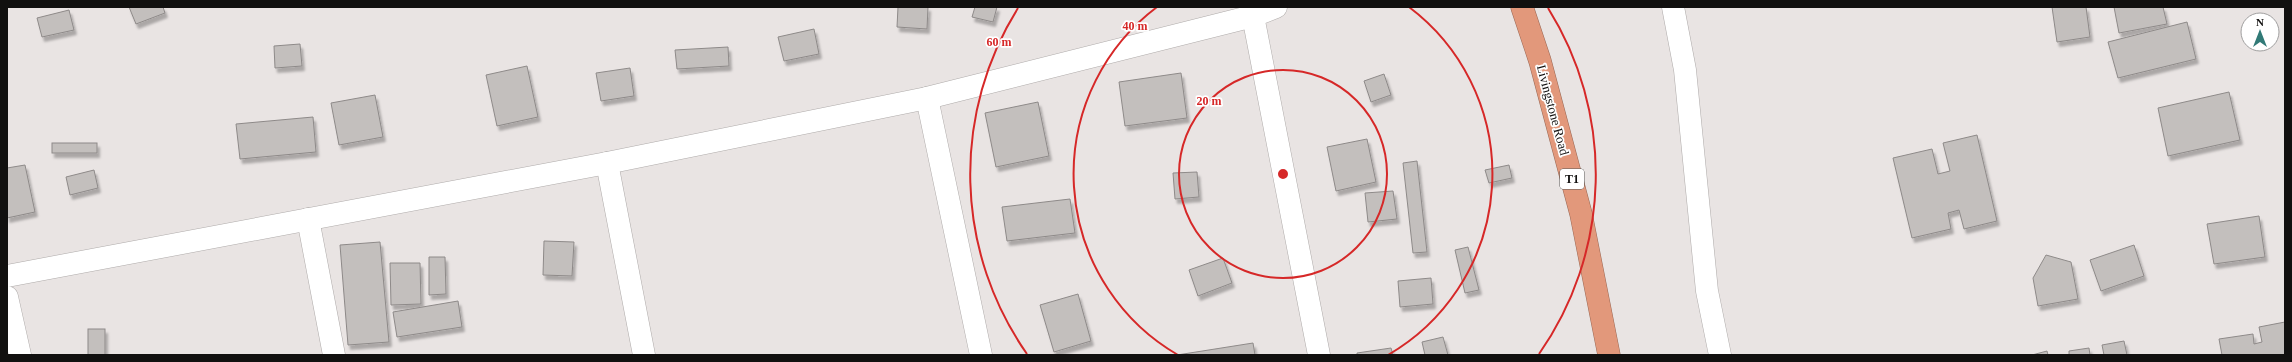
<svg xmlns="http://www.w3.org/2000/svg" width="2292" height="362" viewBox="0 0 2292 362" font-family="'Times New Roman',serif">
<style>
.building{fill:#c3bfbd;stroke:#8e8a89;filter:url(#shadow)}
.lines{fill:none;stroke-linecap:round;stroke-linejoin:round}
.street-casing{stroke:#afabaa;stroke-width:23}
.highway-casing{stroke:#996855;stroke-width:23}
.street{stroke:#fff;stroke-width:22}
.highway{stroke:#e2987b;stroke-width:22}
.ring{fill:none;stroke:#d62828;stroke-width:2}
.labels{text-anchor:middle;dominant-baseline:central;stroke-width:3.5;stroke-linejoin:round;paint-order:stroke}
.shield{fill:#fff;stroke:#585857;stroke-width:1}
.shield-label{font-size:12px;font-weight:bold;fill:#11100f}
.street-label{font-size:13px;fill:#11100f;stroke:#fff}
.centre{fill:#d62828;stroke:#fff;stroke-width:2}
.ring-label{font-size:12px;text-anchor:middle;font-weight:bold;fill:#d62828;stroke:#fff;stroke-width:3.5;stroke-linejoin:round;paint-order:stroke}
</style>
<defs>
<filter id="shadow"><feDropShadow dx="2.5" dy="4.5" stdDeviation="1" flood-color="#0004"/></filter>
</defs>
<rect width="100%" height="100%" fill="#e9e4e3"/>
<g class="building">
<polygon points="129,7 163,7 165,13 136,24"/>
<polygon points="898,7 928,7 927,29 897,27"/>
<polygon points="975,7 997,7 993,22 972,17"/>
<polygon points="2052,7 2086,7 2090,37 2057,42"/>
<polygon points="2114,7 2163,7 2167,24 2119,33"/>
<polygon points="69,10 74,30 42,37 37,18"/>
<polygon points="2187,22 2196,59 2118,78 2108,42"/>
<polygon points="814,29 819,54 784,61 778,37"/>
<polygon points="300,44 302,66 275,68 274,46"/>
<polygon points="728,47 729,66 677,69 675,50"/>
<polygon points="527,66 538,117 497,126 486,75"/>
<polygon points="630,68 634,96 601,101 596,73"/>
<polygon points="1181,73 1187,118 1125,126 1119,82"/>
<polygon points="1384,74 1391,95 1371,102 1364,81"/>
<polygon points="2229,92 2240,140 2168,156 2158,108"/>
<polygon points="375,95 383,137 339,145 331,103"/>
<polygon points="1038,102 1049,156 996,167 985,113"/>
<polygon points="313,117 316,152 240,159 236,124"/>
<polygon points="1977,135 1997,221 1964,229 1959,210 1948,213 1951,229 1912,238 1893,158 1932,149 1938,174 1950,171 1943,143"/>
<polygon points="1367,139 1376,182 1336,191 1327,147"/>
<rect x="52" y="143" width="45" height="10"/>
<polygon points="1417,161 1427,252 1413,253 1403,163"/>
<polygon points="25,165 35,212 7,218 7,168"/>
<polygon points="1509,165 1512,178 1489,183 1485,170"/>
<polygon points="94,170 98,188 70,195 66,177"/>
<polygon points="1197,172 1199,197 1175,199 1173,173"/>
<polygon points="1393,191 1397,219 1368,222 1365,193"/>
<polygon points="1070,199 1075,233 1007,241 1002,207"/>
<polygon points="2259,216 2265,257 2214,264 2207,224"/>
<polygon points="544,241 574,242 572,276 543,275"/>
<polygon points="380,242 389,342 348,345 340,245"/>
<polygon points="2134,245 2144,276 2101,291 2090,260"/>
<polygon points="1468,247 1479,290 1465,293 1455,250"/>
<polygon points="2046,255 2071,262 2078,299 2038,306 2033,278"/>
<polygon points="429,257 445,257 446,294 429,295"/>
<polygon points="1223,258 1232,283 1198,296 1189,270"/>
<polygon points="390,263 420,263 421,304 391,305"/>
<polygon points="1431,278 1433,304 1400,307 1398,281"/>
<polygon points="1078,294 1091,341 1054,352 1040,305"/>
<polygon points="458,301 462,327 397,337 393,312"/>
<polygon points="2285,322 2285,355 2222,355 2219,339 2253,334 2254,344 2262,342 2259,327"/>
<rect x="88" y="329" width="17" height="26"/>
<polygon points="1443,337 1448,355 1425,355 1422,342"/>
<polygon points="2124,341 2127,355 2104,355 2102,345"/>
<polygon points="1253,343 1255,355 1177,355"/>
<polygon points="1391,348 1393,355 1357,355 1357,353"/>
<polygon points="2089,348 2090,355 2069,355 2069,351"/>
<polygon points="2047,351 2048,355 2032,355"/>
</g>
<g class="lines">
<defs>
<g id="street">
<polyline points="1276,7 1253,16 1319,355"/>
<polyline points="1673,7 1685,70 1707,291 1720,355"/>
<polyline points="607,163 644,355"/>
<polyline points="308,219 334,355"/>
<polyline points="7,276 607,163 927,98"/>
<polyline points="7,297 20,355"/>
<polyline points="981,355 927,98 1253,16 1250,7"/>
</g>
<polyline id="highway" points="1522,7 1540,61 1581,214 1609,355"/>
</defs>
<use href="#street" class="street-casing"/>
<use href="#highway" class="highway-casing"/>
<use href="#street" class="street"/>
<use href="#highway" class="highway"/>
</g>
<g class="ring">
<circle cx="1283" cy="174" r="104"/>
<path d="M1178 355A209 209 0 0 1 1157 7M1409 7A209 209 0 0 1 1388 355"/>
<path d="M1027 354A313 313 0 0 1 1018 8M1548 8A313 313 0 0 1 1539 354"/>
</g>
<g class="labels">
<rect class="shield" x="1560" y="169" width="24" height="20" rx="3"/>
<g class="shield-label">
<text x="1572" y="179">T1</text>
</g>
<g class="street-label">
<text transform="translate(1553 110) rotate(75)">Livingstone Road</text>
</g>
</g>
<circle cx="1283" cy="174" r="6" class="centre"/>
<g class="ring-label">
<text x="1135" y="30">40 m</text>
<text x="999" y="46">60 m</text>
<text x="1209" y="105">20 m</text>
</g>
<rect width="2292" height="362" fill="none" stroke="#11100f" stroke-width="16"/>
<g transform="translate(2260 32)"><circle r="19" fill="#ffffff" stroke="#a09f9f"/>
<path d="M0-3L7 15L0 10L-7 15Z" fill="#317a77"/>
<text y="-6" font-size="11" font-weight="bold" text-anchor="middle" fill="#11100f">N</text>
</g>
</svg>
